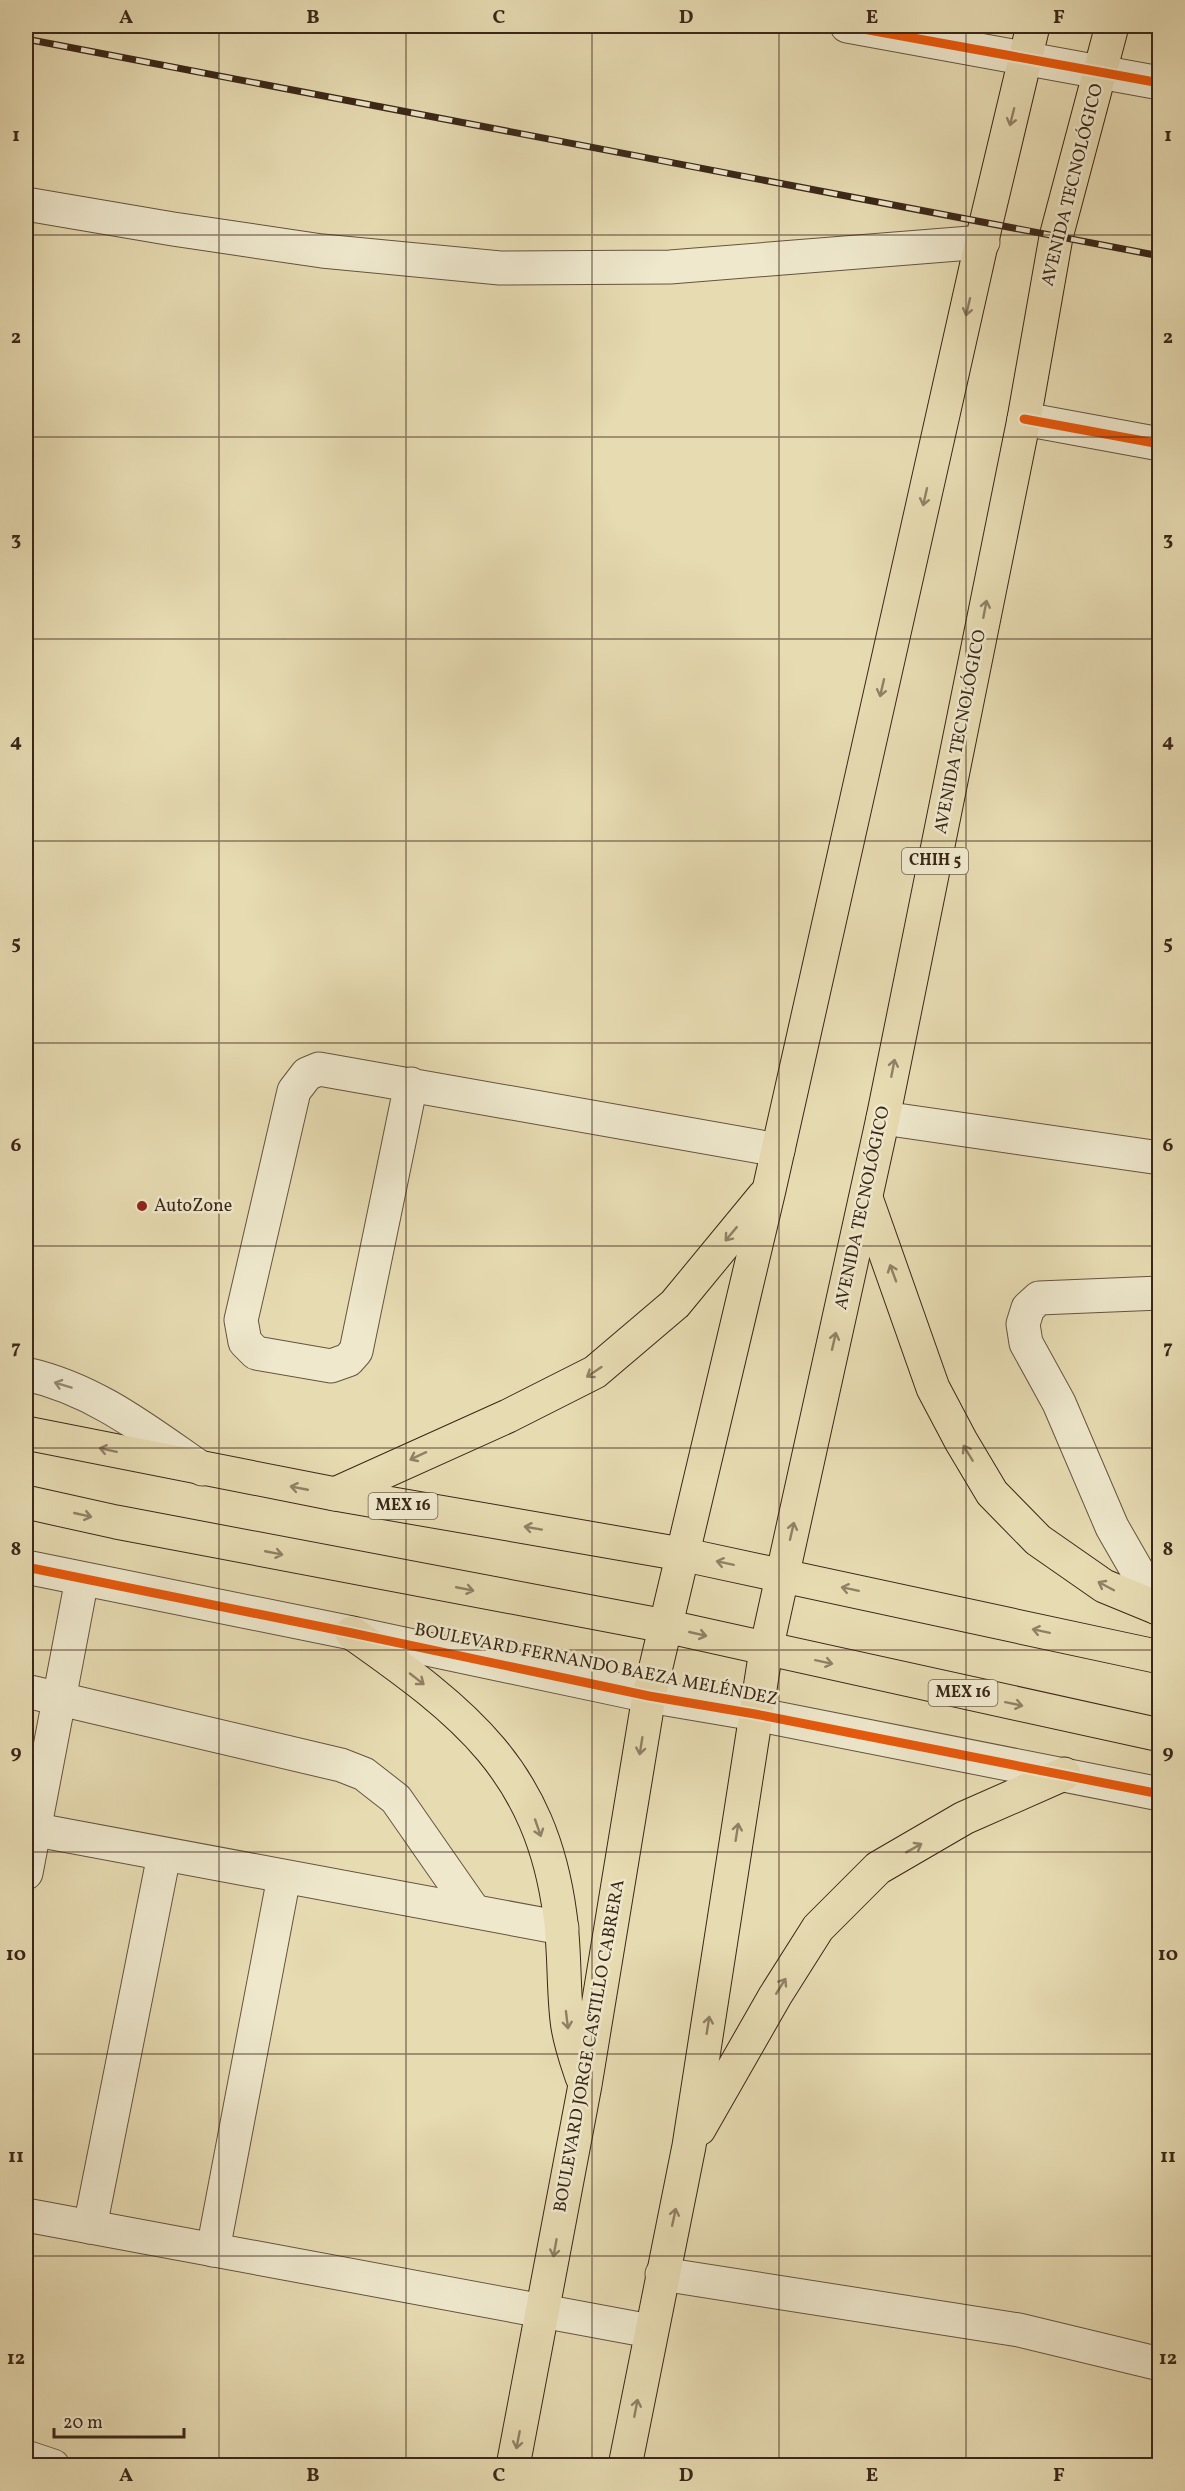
<svg xmlns="http://www.w3.org/2000/svg" width="1185" height="2491" viewBox="0 0 1185 2491" font-family="Vollkorn,serif">
<style>
.lines{fill:none;stroke-linecap:round;stroke-linejoin:round}
.minor-casing{stroke:#65543e;stroke-width:35}
.major-casing{stroke:#3a2718;stroke-width:35}
.minor{stroke:#efe8cd;stroke-width:33}
.major{stroke:#e7dbb2;stroke-width:33}
.rail-casing{stroke:#3a2718;stroke-width:7}
.rail{stroke:#efe8cd;stroke-width:4.5;stroke-dasharray:14;stroke-linecap:butt}
.cycleway-casing{stroke:#efe8cd;stroke-width:13}
.cycleway{stroke:#e8590c;stroke-width:9}
.oneway{stroke:#908165}
.oneway2{stroke:#948872}
.grid{fill:none;stroke:#3a2718;stroke-width:1.5;stroke-opacity:0.55}
.poi-dot{fill:#8f2418;stroke:#efe8cd;stroke-width:2}
.labels{text-anchor:middle;dominant-baseline:central;stroke-width:5;stroke-linejoin:round;paint-order:stroke}
.shield{fill:#efe8cd;stroke:#70614e;stroke-width:1.5}
.shield-label{font-size:16px;font-weight:bold;fill:#3a2718}
.street-label{font-size:18px;fill:#3a2718;stroke:#efe8cd}
.poi-label{font-size:18px;fill:#3a2718;stroke:#efe8cd;text-anchor:start}
.neatline{fill:none;stroke:#3a2718;stroke-width:2}
.grid-label{font-size:20px;text-anchor:middle;font-weight:bold;fill:#3a2718}
</style>
<rect width="100%" height="100%" fill="#e7dbb2"/>
<filter id="stains"><feTurbulence type="fractalNoise" baseFrequency=".00333" numOctaves="4"/><feColorMatrix values="0 0 0 0 .2 0 0 0 0 .09 0 0 0 0 .02 0 0 0 .5 -.17"/></filter>
<radialGradient id="worn" r=".72"><stop offset=".6" stop-color="#630" stop-opacity="0"/><stop offset="1" stop-color="#630" stop-opacity=".3"/></radialGradient>
<g class="lines">
<defs>
<g id="minor">
<polyline points="847,26 1160,83"/>
<polyline points="26,204 173,229 322,251 500,268 670,267 983,242"/>
<polyline points="1024,419 1160,444"/>
<polyline points="411,1084 356,1351 348,1360 331,1366 256,1353 245,1342 241,1320 294,1091 307,1074 319,1069 778,1150"/>
<polyline points="883,1118 1160,1158"/>
<path d="M 26,1374 C 94,1389 146,1430 202,1469"/>
<polyline points="26,1567 352,1633 649,1696 755,1714 1160,1794"/>
<polyline points="1159,1609 1112,1527 1059,1403 1026,1343 1023,1324 1028,1308 1039,1298 1160,1293"/>
<polyline points="26,1691 341,1765 364,1774 396,1799 474,1911"/>
<polyline points="26,1828 562,1928"/>
<polyline points="26,1873 82,1579"/>
<polyline points="26,2215 650,2331"/>
<polyline points="90,2227 164,1855"/>
<polyline points="213,2250 284,1877"/>
<polyline points="662,2274 1019,2330 1160,2364"/>
<polyline points="26,2457 53,2466"/>
</g>
<g id="major">
<polyline points="866,1198 933,1388 961,1441 992,1493 1038,1540 1104,1586 1160,1609"/>
<polyline points="26,1433 335,1494 681,1554 1160,1657"/>
<polyline points="335,1494 508,1416 595,1372 675,1304 764,1196"/>
<polyline points="26,1502 116,1522 665,1626 1160,1735"/>
<path d="M 352,1633 C 464,1712 541,1770 560,1915 C 565,1950 563,1985 567,2020 C 569,2040 576,2059 582,2077"/>
<polyline points="699,2129 775,1996 818,1928 878,1868 964,1818 1064,1774"/>
<polyline points="513,2466 585,2085 649,1696 769,1190 986,223 1033,26"/>
<polyline points="625,2466 689,2146 766,1650 883,1118 1024,419 1056,237 1112,26"/>
</g>
</defs>
<use href="#minor" class="minor-casing"/>
<use href="#major" class="major-casing"/>
<use href="#minor" class="minor"/>
<use href="#major" class="major"/>
<defs>
<polyline id="rail" points="26,39 1160,256"/>
</defs>
<use href="#rail" class="rail-casing"/>
<use href="#rail" class="rail"/>
<defs>
<g id="cycleway">
<polyline points="847,26 1160,83"/>
<polyline points="1024,419 1160,444"/>
<polyline points="26,1567 352,1633 649,1696 755,1714 1160,1794"/>
</g>
</defs>
<use href="#cycleway" class="cycleway-casing"/>
<use href="#cycleway" class="cycleway"/>
</g>
<defs><path id="oneway-shaft" d="M-6 0H5M1.5-3L5.5 0L1.5 3" fill="none" stroke-width="1.6" stroke-linecap="round" stroke-linejoin="round" transform="scale(1.5)"/></defs>
<g class="oneway">
<use href="#oneway-shaft" transform="translate(1012 117) rotate(104)"/>
<use href="#oneway-shaft" transform="translate(968 307) rotate(103)"/>
<use href="#oneway-shaft" transform="translate(925 497) rotate(103)"/>
<use href="#oneway-shaft" transform="translate(985 609) rotate(-79)"/>
<use href="#oneway-shaft" transform="translate(882 688) rotate(103)"/>
<use href="#oneway-shaft" transform="translate(893 1068) rotate(-79)"/>
<use href="#oneway-shaft" transform="translate(731 1234) rotate(130)"/>
<use href="#oneway-shaft" transform="translate(893 1273) rotate(-110)"/>
<use href="#oneway-shaft" transform="translate(834 1341) rotate(-77)"/>
<use href="#oneway-shaft" transform="translate(594 1372) rotate(146)"/>
<use href="#oneway-shaft" transform="translate(108 1450) rotate(-168)"/>
<use href="#oneway-shaft" transform="translate(968 1453) rotate(-121)"/>
<use href="#oneway-shaft" transform="translate(418 1456) rotate(155)"/>
<use href="#oneway-shaft" transform="translate(299 1488) rotate(-169)"/>
<use href="#oneway-shaft" transform="translate(83 1515) rotate(13)"/>
<use href="#oneway-shaft" transform="translate(533 1528) rotate(-170)"/>
<use href="#oneway-shaft" transform="translate(792 1531) rotate(-77)"/>
<use href="#oneway-shaft" transform="translate(274 1553) rotate(11)"/>
<use href="#oneway-shaft" transform="translate(725 1563) rotate(-168)"/>
<use href="#oneway-shaft" transform="translate(1106 1586) rotate(-152)"/>
<use href="#oneway-shaft" transform="translate(465 1589) rotate(11)"/>
<use href="#oneway-shaft" transform="translate(850 1589) rotate(-168)"/>
<use href="#oneway-shaft" transform="translate(1041 1631) rotate(-168)"/>
<use href="#oneway-shaft" transform="translate(698 1634) rotate(13)"/>
<use href="#oneway-shaft" transform="translate(824 1662) rotate(12)"/>
<use href="#oneway-shaft" transform="translate(417 1679) rotate(38)"/>
<use href="#oneway-shaft" transform="translate(1014 1704) rotate(12)"/>
<use href="#oneway-shaft" transform="translate(641 1746) rotate(99)"/>
<use href="#oneway-shaft" transform="translate(538 1828) rotate(71)"/>
<use href="#oneway-shaft" transform="translate(737 1832) rotate(-81)"/>
<use href="#oneway-shaft" transform="translate(914 1848) rotate(-29)"/>
<use href="#oneway-shaft" transform="translate(781 1986) rotate(-58)"/>
<use href="#oneway-shaft" transform="translate(567 2020) rotate(83)"/>
<use href="#oneway-shaft" transform="translate(708 2025) rotate(-81)"/>
<use href="#oneway-shaft" transform="translate(674 2217) rotate(-78)"/>
<use href="#oneway-shaft" transform="translate(555 2248) rotate(100)"/>
<use href="#oneway-shaft" transform="translate(636 2408) rotate(-79)"/>
<use href="#oneway-shaft" transform="translate(518 2440) rotate(101)"/>
</g>
<use class="oneway2" href="#oneway-shaft" transform="translate(63 1385) rotate(-163)"/>
<path class="grid" d="M 219,26 L 219,2466M 406,26 L 406,2466M 592,26 L 592,2466M 779,26 L 779,2466M 966,26 L 966,2466M 26,235 L 1160,235M 26,437 L 1160,437M 26,639 L 1160,639M 26,841 L 1160,841M 26,1043 L 1160,1043M 26,1246 L 1160,1246M 26,1448 L 1160,1448M 26,1650 L 1160,1650M 26,1852 L 1160,1852M 26,2054 L 1160,2054M 26,2256 L 1160,2256"/>
<circle class="poi-dot" cx="142" cy="1206" r="6"/>
<g class="labels">
<g class="shield">
<rect x="902" y="848" width="66" height="26" rx="4.5"/>
<rect x="368.5" y="1493" width="69" height="26" rx="4.5"/>
<rect x="928.5" y="1680" width="69" height="26" rx="4.5"/>
</g>
<g class="shield-label">
<text x="935" y="861">CHIH 5</text>
<text x="403" y="1506">MEX 16</text>
<text x="963" y="1693">MEX 16</text>
</g>
<g class="street-label">
<text transform="translate(1073 185) rotate(-76)">AVENIDA TECNOLÓGICO</text>
<text transform="translate(961 732) rotate(-79)">AVENIDA TECNOLÓGICO</text>
<text transform="translate(863 1208) rotate(-78)">AVENIDA TECNOLÓGICO</text>
<text transform="translate(596 1665) rotate(11)">BOULEVARD FERNANDO BAEZA MELÉNDEZ</text>
<text transform="translate(590 2046) rotate(-80)">BOULEVARD JORGE CASTILLO CABRERA</text>
</g>
<g class="poi-label">
<text x="154" y="1206">AutoZone</text>
</g>
</g>
<rect width="1185" height="2491" fill="none" stroke="#e7dbb2" stroke-width="66"/>
<path d="M54 2428v9h130v-9" fill="none" stroke="#3a2718" stroke-width="3"/>
<text x="63" y="2428" font-size="18" fill="#3a2718" stroke="#efe8cd" stroke-width="4.5" paint-order="stroke">20 m</text>
<rect x="33" y="33" width="1119" height="2425" class="neatline"/>
<g class="grid-label">
<text x="126" y="23">A</text>
<text x="313" y="23">B</text>
<text x="499" y="23">C</text>
<text x="686" y="23">D</text>
<text x="872" y="23">E</text>
<text x="1059" y="23">F</text>
<text x="16" y="141">1</text>
<text x="1168" y="141">1</text>
<text x="16" y="343">2</text>
<text x="1168" y="343">2</text>
<text x="16" y="545">3</text>
<text x="1168" y="545">3</text>
<text x="16" y="747">4</text>
<text x="1168" y="747">4</text>
<text x="16" y="949">5</text>
<text x="1168" y="949">5</text>
<text x="16" y="1151">6</text>
<text x="1168" y="1151">6</text>
<text x="16" y="1353">7</text>
<text x="1168" y="1353">7</text>
<text x="16" y="1555">8</text>
<text x="1168" y="1555">8</text>
<text x="16" y="1758">9</text>
<text x="1168" y="1758">9</text>
<text x="16" y="1960">10</text>
<text x="1168" y="1960">10</text>
<text x="16" y="2162">11</text>
<text x="1168" y="2162">11</text>
<text x="16" y="2364">12</text>
<text x="1168" y="2364">12</text>
<text x="126" y="2481">A</text>
<text x="313" y="2481">B</text>
<text x="499" y="2481">C</text>
<text x="686" y="2481">D</text>
<text x="872" y="2481">E</text>
<text x="1059" y="2481">F</text>
</g>
<rect width="100%" height="100%" filter="url(#stains)"/>
<rect width="100%" height="100%" fill="url(#worn)"/>
</svg>
